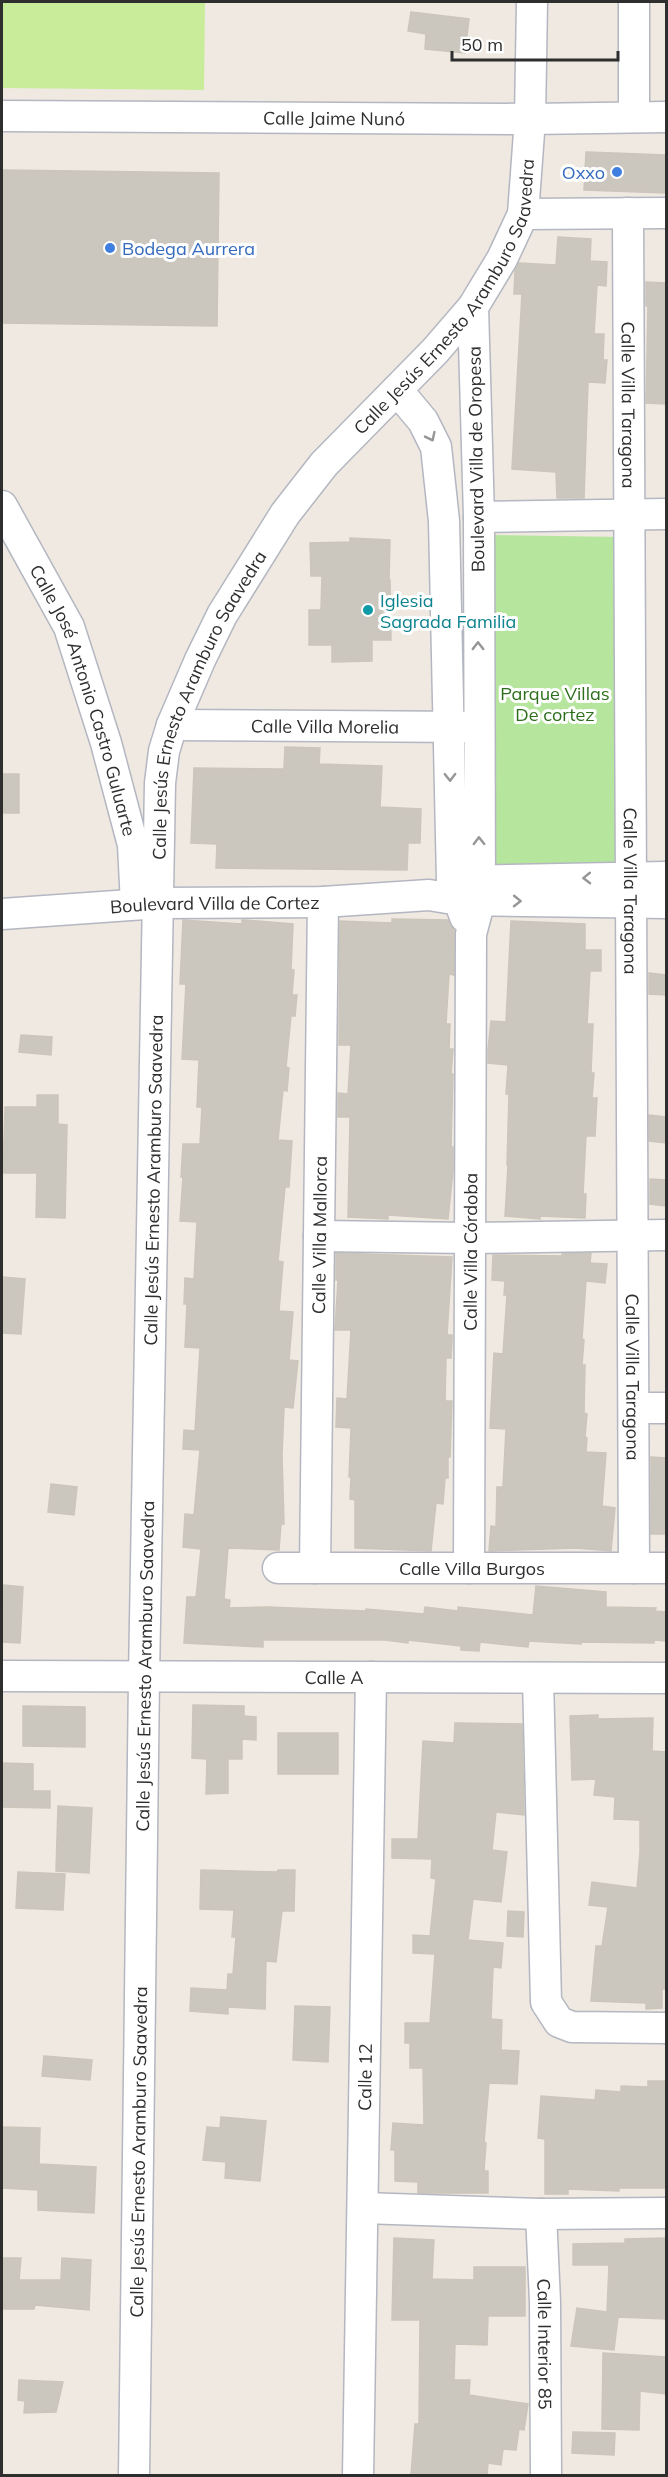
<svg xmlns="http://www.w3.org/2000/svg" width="668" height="2477" viewBox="0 0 668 2477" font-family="Mulish,sans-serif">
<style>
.green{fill:#b6e59e}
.pitch{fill:#c9ec9a}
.building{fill:#cbc7bf;stroke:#cbc5ba;stroke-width:1.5}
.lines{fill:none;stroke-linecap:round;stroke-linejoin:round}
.minor-casing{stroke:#b4b7c1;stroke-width:33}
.minor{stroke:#fff;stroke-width:30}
.oneway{stroke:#969696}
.shop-dot{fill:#3f7fe0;stroke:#fff;stroke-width:2}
.culture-dot{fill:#0f9aa8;stroke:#fff;stroke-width:2}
.labels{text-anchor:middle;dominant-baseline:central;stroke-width:6;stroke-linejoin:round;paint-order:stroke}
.street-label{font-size:18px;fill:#2e2e2e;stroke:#fff}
.shop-label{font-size:18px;fill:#366cbe;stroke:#fff;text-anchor:end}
.culture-label{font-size:18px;fill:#0d838f;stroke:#fff;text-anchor:start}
.park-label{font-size:18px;fill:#2c6e1b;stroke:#fff}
</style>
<rect width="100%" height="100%" fill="#efe9e1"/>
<polygon class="green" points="494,535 621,537 616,871 490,870"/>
<polygon class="pitch" points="2,2 205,2 204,90 2,88"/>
<g class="building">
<polygon points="411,12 469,19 465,53 425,49 426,34 408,31"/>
<polygon points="586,152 666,155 666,193 584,190"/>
<polygon points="2,170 219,173 217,326 2,323"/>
<polygon points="558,237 591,239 590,261 607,262 606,286 597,285 594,334 604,334 603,360 607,360 605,383 588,382 584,498 557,498 556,472 512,469 522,294 514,294 515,271 519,263 556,265"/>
<polygon points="646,282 666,283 666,404 646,403 648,306 646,306"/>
<polygon points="350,538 390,540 389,580 390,580 391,640 372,640 372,661 332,662 332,645 309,645 309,610 321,610 322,576 311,576 310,543 350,542"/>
<polygon points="285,747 320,748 319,764 382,766 380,807 421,809 420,843 408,843 407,870 216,868 217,844 191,843 194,768 284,769"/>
<rect x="2" y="774" width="17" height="39"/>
<polygon points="392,919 448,920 454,930 454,975 449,974 446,1024 450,1024 449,1049 453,1049 451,1074 453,1074 451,1147 453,1147 453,1171 448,1219 388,1215 388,1219 348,1217 350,1117 338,1117 338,1093 348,1094 351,1045 339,1045 340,921 392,923"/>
<polygon points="183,920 242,924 242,920 245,920 293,924 291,970 294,970 292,995 297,995 295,1016 291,1016 286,1067 289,1068 287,1091 283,1090 278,1140 292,1141 289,1187 285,1187 278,1261 283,1262 279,1311 293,1312 289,1360 298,1361 293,1408 284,1407 282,1455 284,1524 281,1524 279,1550 228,1548 224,1599 230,1600 229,1608 268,1607 366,1611 366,1609 424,1614 425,1607 458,1611 458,1607 533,1615 536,1586 606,1592 606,1607 656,1608 655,1611 666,1612 666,1641 654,1640 654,1643 581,1642 581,1644 529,1641 528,1647 480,1642 479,1651 461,1650 461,1646 408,1640 408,1643 385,1640 263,1640 263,1647 184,1643 187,1597 196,1597 201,1549 183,1547 185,1514 194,1515 200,1450 183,1449 184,1430 195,1431 200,1348 185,1347 187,1304 184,1304 185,1278 194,1279 197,1222 180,1221 183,1177 181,1177 183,1144 200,1144 202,1107 197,1107 199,1060 182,1059 186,984 180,984"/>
<polygon points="511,921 585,924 585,950 601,950 601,971 590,971 587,1024 593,1024 591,1073 594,1073 592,1098 597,1098 595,1136 586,1136 583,1194 586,1194 585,1218 540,1216 540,1219 505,1216 508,1165 507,1165 509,1094 506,1094 508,1065 488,1063 488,1050 491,1021 506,1022"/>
<polygon points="649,973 666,975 666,995 649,994"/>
<polygon points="21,1035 52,1037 51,1055 19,1052"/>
<polygon points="37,1095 58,1095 58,1124 67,1125 65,1218 36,1217 37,1173 3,1173 5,1107 37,1107"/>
<polygon points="649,1115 666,1117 666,1143 649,1141"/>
<polygon points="650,1179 666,1180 666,1206 650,1204"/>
<polygon points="336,1253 452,1257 447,1335 452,1335 452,1340 451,1358 446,1358 445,1401 452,1401 450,1457 448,1457 448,1478 445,1478 443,1504 436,1503 431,1551 355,1548 355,1500 350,1499 351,1477 349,1477 351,1428 336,1427 337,1398 347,1399 351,1330 335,1330 338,1280 336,1280"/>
<polygon points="591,1253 590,1263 607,1264 605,1283 586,1281 582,1339 584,1340 582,1365 585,1365 584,1413 587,1414 585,1437 587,1438 586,1452 606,1453 602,1506 615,1508 611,1551 576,1548 489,1551 491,1526 496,1527 497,1487 503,1487 506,1429 490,1428 494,1353 503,1354 507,1295 504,1295 505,1281 492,1280 493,1255 562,1256 562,1254"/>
<polygon points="2,1277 25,1279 21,1334 2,1333"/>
<polygon points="651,1457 666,1458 666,1534 651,1534"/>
<polygon points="51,1484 77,1487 74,1515 48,1512"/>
<polygon points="3,1585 23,1587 20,1643 2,1642"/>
<polygon points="193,1705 244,1706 244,1716 256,1717 256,1740 242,1739 242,1759 228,1759 228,1793 206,1794 207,1759 192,1758"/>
<polygon points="23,1706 85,1707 85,1747 23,1746"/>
<polygon points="598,1715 598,1719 653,1718 652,1751 666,1752 666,1989 662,1989 662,2008 646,2009 646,2003 591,2001 596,1946 602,1946 608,1907 589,1905 592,1882 637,1888 640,1852 640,1820 614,1819 615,1797 594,1795 596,1779 572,1780 570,1716"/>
<polygon points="455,1723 522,1724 524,1815 496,1812 492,1850 507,1852 501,1902 473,1899 468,1940 503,1943 501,1968 493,1967 491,2019 502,2020 501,2050 519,2051 517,2084 489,2083 484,2142 486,2143 484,2171 488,2171 488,2193 418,2193 418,2182 395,2181 395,2150 391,2150 393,2123 424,2125 423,2068 410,2068 410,2043 405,2043 405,2023 430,2023 435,1954 413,1953 413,1935 430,1936 436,1879 431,1878 432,1859 392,1858 392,1839 418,1839 423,1741 454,1743"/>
<rect x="278" y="1733" width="60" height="41"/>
<polygon points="2,1763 33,1764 33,1791 50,1791 50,1808 2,1807"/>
<polygon points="58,1806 92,1808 89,1873 56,1871"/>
<polygon points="201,1870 277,1872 278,1870 295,1870 294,1911 282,1911 276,1962 266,1961 265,2009 228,2007 228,2014 190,2011 191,1988 227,1990 228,1974 233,1974 236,1937 232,1937 234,1910 200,1909"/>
<polygon points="18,1872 65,1874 63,1910 16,1908"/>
<polygon points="508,1911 524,1912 523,1937 507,1936"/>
<polygon points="295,2006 330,2007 328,2062 293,2060"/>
<polygon points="44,2056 92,2060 90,2080 42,2076"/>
<polygon points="648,2081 666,2081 666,2188 619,2188 619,2191 568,2189 568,2194 545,2194 545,2139 538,2138 541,2096 595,2100 596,2090 621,2092 621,2086 648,2087"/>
<polygon points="221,2117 266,2121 260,2181 225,2178 226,2162 203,2160 207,2127 220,2128"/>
<polygon points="2,2127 40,2128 39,2164 96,2167 94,2213 38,2210 38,2190 2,2188"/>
<polygon points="394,2238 434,2240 432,2279 474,2280 474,2267 525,2267 525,2316 488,2316 487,2345 455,2344 454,2380 470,2380 469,2395 528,2404 524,2430 519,2429 516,2450 503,2449 501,2465 488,2463 487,2475 411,2475 415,2424 419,2424 420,2320 392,2320"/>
<polygon points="666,2238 666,2319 618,2317 614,2350 571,2346 577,2308 607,2312 609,2265 573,2265 573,2244 625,2243 625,2239"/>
<polygon points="2,2258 21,2258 19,2280 61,2280 62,2258 91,2260 89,2310 35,2305 34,2309 2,2309"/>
<polygon points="603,2353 666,2357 666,2394 640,2391 639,2430 602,2429"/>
<polygon points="19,2380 63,2382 56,2412 24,2413 25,2401 18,2400"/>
<polygon points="573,2432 615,2433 614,2455 572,2453"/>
</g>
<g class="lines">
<defs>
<g id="minor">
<path id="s1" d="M 2,116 L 530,119 L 666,117"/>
<polyline points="634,117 634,2"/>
<path id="s2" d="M 628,213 L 634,1568"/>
<polyline points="523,214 666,213"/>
<polyline points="397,390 423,421 436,447 444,521 452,881 465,917"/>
<path id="s3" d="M 2,506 L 69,627 L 106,743 L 133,845 L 136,904"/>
<polyline points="479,517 666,514"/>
<path id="s4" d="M 172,725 L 469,727"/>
<polyline points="461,881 666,877"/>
<path id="s5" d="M 2,914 L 159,903 L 323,902 L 429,895 L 459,900 L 666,903"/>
<polyline points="319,1236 470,1238 666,1235"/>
<polyline points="634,1408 666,1408"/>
<path id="s6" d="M 278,1568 L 666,1568"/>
<path id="s7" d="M 315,1568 L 323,902"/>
<path id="s8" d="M 469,1568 L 471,934 L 480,900 L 479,517 L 473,307"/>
<path id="s9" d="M 2,1676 L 666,1678"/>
<polyline points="538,1678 546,2002 559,2022 572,2027 666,2028"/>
<polyline points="363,2208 541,2214 666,2213"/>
<path id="s10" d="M 541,2214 L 545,2302 L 546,2476"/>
<path id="s11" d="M 134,2476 L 144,1677 L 160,783 L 164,751 L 172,725 L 200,660 L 222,615 L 285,514 L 324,464 L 435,351 L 473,307 L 502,259 L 523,214 L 530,119 L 532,2"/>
<path id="s12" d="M 358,2476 L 371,1677"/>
</g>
</defs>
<use href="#minor" class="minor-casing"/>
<use href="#minor" class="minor"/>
</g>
<defs><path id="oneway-chevron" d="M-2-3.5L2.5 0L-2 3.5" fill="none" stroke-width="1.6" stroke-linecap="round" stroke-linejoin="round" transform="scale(1.5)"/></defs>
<g class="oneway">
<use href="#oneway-chevron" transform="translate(431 437) rotate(64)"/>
<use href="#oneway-chevron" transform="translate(478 646) rotate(-90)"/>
<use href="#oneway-chevron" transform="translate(450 777) rotate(89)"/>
<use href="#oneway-chevron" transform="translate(479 841) rotate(-91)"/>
<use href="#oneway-chevron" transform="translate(587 878) rotate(179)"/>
<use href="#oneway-chevron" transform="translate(517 901) rotate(1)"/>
</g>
<g class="shop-dot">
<circle cx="617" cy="172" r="6"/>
<circle cx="110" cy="248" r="6"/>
</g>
<circle class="culture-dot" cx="368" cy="610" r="6"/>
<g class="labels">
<g class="street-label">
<text stroke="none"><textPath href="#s1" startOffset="332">Calle Jaime Nunó</textPath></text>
<text stroke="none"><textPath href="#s11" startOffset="2268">Calle Jesús Ernesto Aramburo Saavedra</textPath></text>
<text stroke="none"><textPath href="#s2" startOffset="192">Calle Villa Taragona</textPath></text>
<text transform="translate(476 459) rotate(-91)">Boulevard Villa de Oropesa</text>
<text stroke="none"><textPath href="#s3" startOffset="212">Calle José Antonio Castro Guluarte</textPath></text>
<text stroke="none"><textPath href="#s11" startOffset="1782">Calle Jesús Ernesto Aramburo Saavedra</textPath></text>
<text stroke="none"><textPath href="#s4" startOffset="153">Calle Villa Morelia</textPath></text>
<text stroke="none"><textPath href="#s2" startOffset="678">Calle Villa Taragona</textPath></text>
<text stroke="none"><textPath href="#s5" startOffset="213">Boulevard Villa de Cortez</textPath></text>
<text stroke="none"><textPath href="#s11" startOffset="1296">Calle Jesús Ernesto Aramburo Saavedra</textPath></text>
<text stroke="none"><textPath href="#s7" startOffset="333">Calle Villa Mallorca</textPath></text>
<text stroke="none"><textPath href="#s8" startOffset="316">Calle Villa Córdoba</textPath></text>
<text stroke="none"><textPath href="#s2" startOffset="1164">Calle Villa Taragona</textPath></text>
<text stroke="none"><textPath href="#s6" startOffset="194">Calle Villa Burgos</textPath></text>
<text stroke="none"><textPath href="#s11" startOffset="810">Calle Jesús Ernesto Aramburo Saavedra</textPath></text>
<text stroke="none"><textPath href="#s9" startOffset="332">Calle A</textPath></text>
<text stroke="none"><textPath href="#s12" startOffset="399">Calle 12</textPath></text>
<text stroke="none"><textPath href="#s11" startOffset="324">Calle Jesús Ernesto Aramburo Saavedra</textPath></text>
<text stroke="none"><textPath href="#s10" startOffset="130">Calle Interior 85</textPath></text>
</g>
<g class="shop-label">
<text x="605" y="172">Oxxo</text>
<text x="122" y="248" text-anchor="start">Bodega Aurrera</text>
</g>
<g class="culture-label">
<text x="380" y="600">Iglesia<tspan x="380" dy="21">Sagrada Familia</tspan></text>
</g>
<g class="park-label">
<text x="555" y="693">Parque Villas<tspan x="555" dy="21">De cortez</tspan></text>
</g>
</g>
<rect width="668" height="2477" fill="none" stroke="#2e2e2e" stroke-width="6"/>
<path d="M452 51v9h166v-9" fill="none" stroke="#2e2e2e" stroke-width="3"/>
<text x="461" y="51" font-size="18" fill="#2e2e2e" stroke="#ffffff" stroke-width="4.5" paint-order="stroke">50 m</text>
</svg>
